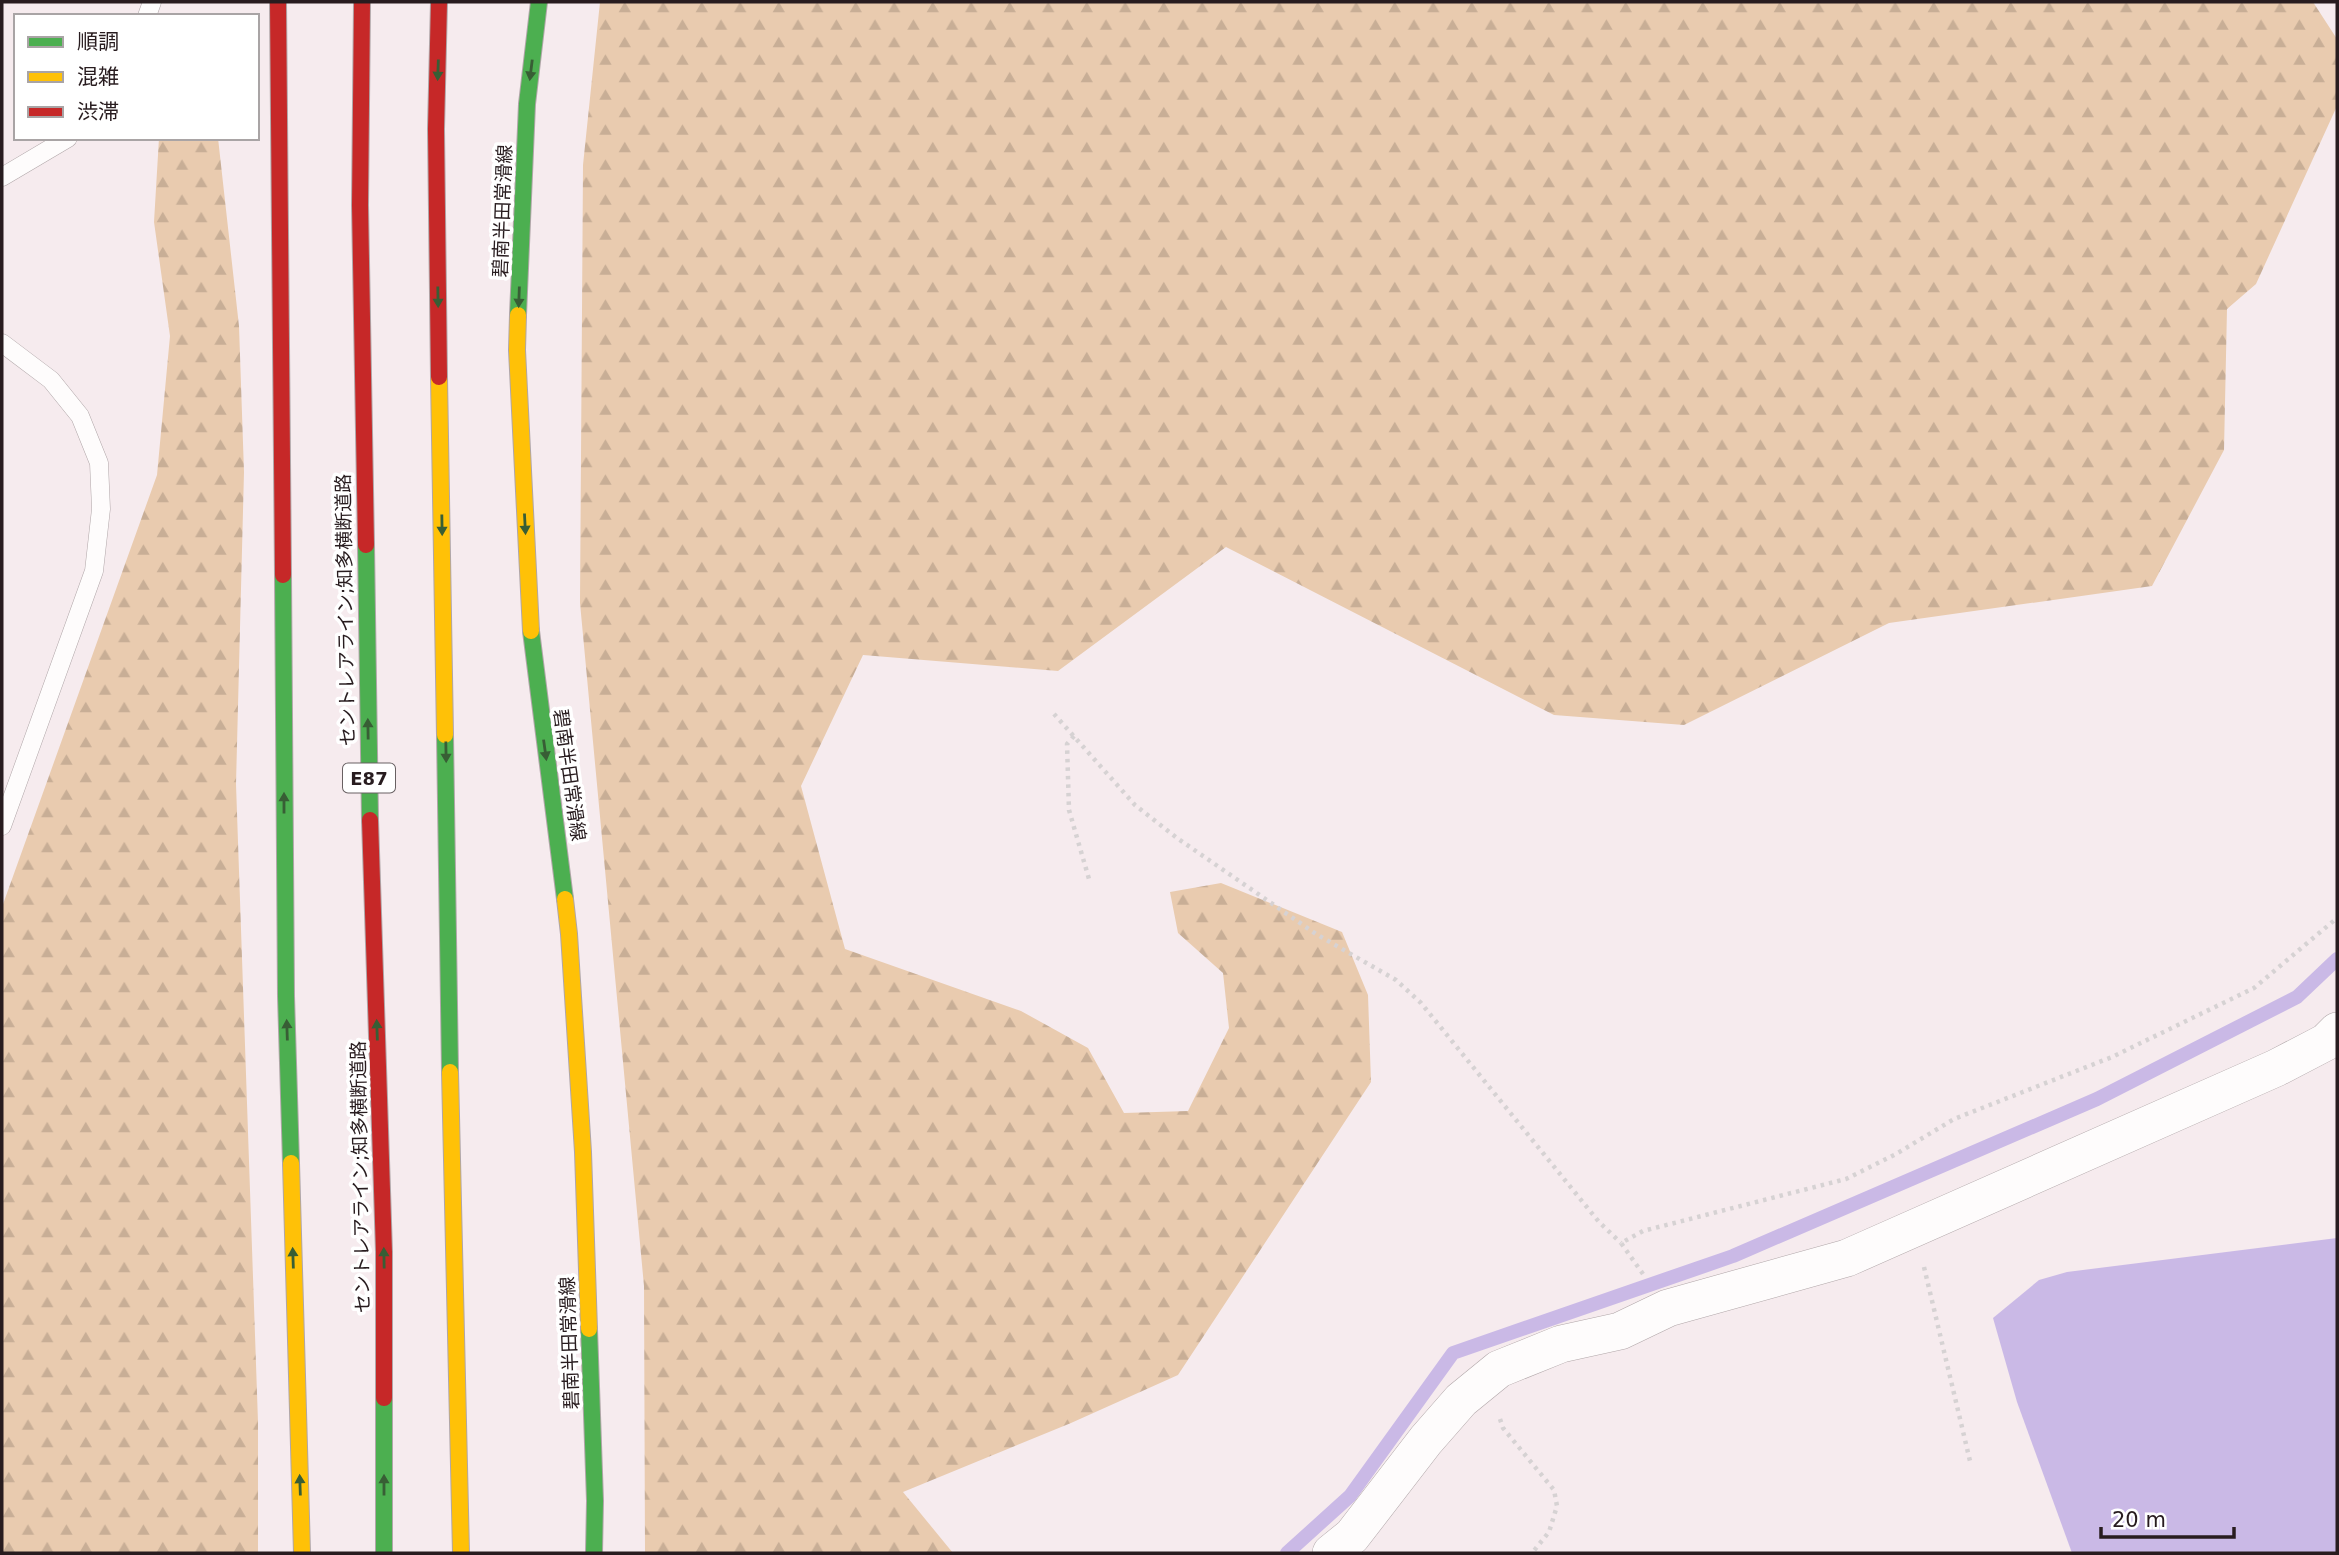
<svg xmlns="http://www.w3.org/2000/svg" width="2339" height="1555" viewBox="0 0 2339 1555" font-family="'DejaVu Sans','Noto Sans JP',sans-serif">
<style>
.forest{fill:url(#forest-firs)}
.water{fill:#cab9e6}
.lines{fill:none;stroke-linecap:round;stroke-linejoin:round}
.stream{stroke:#cab9e6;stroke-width:14}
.lane-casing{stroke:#b0a6a8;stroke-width:19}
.street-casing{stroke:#b0a6a8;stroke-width:38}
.fast-casing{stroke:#b0a6a8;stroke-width:18}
.slow-casing{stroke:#b0a6a8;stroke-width:18}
.jam-casing{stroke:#b0a6a8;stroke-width:18}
.path{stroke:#d6d2d3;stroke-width:4.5;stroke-dasharray:3.5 5;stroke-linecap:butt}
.lane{stroke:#fefcfc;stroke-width:18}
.street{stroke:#fefcfc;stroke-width:37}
.fast{stroke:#4caf50;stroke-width:16}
.slow{stroke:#ffc107;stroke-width:16}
.jam{stroke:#c62828;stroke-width:16}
.oneway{fill:#385e35}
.labels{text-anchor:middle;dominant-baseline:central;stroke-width:7;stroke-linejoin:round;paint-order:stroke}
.shield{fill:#fff;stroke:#686062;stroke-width:2}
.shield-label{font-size:18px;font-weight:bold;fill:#281c1f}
.street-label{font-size:19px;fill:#281c1f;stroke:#fff}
</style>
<defs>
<pattern id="forest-firs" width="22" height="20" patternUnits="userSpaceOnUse" patternTransform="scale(1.75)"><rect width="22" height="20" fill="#e9cbaf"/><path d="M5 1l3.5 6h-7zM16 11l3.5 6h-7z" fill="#c8ae96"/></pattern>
</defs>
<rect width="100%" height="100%" fill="#f6ebee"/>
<g class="forest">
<polygon points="600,2 2313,2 2337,39 2337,106 2256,284 2227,309 2224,450 2152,586 1889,623 1684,725 1554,715 1226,547 1058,671 863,655 801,786 845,949 1021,1011 1088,1048 1124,1113 1188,1111 1229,1028 1223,973 1178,933 1170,892 1221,883 1342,932 1368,995 1371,1082 1178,1375 1071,1423 903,1492 953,1553 645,1553 644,1286 580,603 583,165"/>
<polygon points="159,138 218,138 239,326 244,472 236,784 258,1422 258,1553 2,1553 2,907 157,475 170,336 154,222"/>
</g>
<polygon class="water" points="2337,1238 2337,1553 2072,1553 2017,1402 1993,1318 2039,1280 2067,1272"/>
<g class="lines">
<polyline class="stream" points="1287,1553 1350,1496 1453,1353 1733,1256 2097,1099 2297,997 2337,959"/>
<defs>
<g id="lane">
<polyline points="147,16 152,2"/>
<polyline points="2,177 68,138"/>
<polyline points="2,343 51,380 80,416 99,463 101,509 94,571 2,826"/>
</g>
<polyline id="street" points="1331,1553 1352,1536 1426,1440 1461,1400 1499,1369 1561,1344 1620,1331 1668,1308 1847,1258 2276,1068 2326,1042 2337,1031"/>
<g id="fast">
<polyline points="518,315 527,104 539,2"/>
<polyline points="366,545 370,820"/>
<polyline points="283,575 286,996 291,1163"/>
<polyline points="531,631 565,899"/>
<polyline points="445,735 450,1072"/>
<polyline points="589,1329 595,1501 594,1553"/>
<polyline points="384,1398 384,1553"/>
</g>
<g id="slow">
<polyline points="518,315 517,350 531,631"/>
<polyline points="439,377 445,735"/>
<polyline points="565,899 569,934 583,1152 589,1329"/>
<polyline points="450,1072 461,1553"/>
<polyline points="291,1163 302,1553"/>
</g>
<g id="jam">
<polyline points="278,2 283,575"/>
<polyline points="362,2 360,205 366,545"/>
<polyline points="439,2 436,129 439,377"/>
<polyline points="370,820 384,1252 384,1398"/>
</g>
</defs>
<use href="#lane" class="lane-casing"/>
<use href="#street" class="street-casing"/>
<use href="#fast" class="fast-casing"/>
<use href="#slow" class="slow-casing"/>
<use href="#jam" class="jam-casing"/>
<g class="path">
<polyline points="1054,714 1135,805 1177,838 1316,934 1396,980 1421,1003 1599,1222 1621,1243"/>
<polyline points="1074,736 1067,744 1069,810 1089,879"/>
<polyline points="1924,1267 1970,1461"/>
<polyline points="1643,1274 1621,1243 1643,1231 1846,1179 1896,1154 1954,1119 2112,1057 2254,988 2337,918"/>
<polyline points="1500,1419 1503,1428 1554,1490 1557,1506 1549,1532 1532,1553"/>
</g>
<use href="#lane" class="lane"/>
<use href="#street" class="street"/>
<use href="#fast" class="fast"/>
<use href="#slow" class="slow"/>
<use href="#jam" class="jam"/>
</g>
<defs><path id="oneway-solid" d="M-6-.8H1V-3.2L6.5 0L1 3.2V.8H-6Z" transform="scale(1.75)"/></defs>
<g class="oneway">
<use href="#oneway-solid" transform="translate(438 70) rotate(92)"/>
<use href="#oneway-solid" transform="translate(531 70) rotate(97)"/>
<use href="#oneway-solid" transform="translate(438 297) rotate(89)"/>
<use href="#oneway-solid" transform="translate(519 297) rotate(92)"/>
<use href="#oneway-solid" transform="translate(525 524) rotate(87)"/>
<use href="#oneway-solid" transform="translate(442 525) rotate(89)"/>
<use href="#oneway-solid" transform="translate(368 729) rotate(-91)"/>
<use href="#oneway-solid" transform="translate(545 750) rotate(82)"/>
<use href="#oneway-solid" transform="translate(446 752) rotate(89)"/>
<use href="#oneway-solid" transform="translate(284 803) rotate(-90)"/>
<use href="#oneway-solid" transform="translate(287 1030) rotate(-92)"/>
<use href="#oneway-solid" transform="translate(377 1030) rotate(-92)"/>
<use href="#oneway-solid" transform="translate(293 1258) rotate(-92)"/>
<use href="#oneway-solid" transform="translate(384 1258) rotate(-91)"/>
<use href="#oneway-solid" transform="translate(300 1485) rotate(-92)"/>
<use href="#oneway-solid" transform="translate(384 1485) rotate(-90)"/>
</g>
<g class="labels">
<rect class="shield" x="343" y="763.5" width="52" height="29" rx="5"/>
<g class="shield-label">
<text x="369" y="778">E87</text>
</g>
<g class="street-label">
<text transform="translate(502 211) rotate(-88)">碧南半田常滑線</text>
<text transform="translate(345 610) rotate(-91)">セントレアライン;知多横断道路</text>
<text transform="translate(570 775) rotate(82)">碧南半田常滑線</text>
<text transform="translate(360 1177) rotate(-91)">セントレアライン;知多横断道路</text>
<text transform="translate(569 1343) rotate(-92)">碧南半田常滑線</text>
</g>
</g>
<rect width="2339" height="1555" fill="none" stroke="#281c1f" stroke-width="7"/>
<rect x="14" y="14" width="245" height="126" fill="#ffffff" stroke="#a9a4a5" stroke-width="2"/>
<rect x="28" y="37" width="35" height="10" fill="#4caf50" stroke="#a9a4a5" stroke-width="2"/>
<text x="77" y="49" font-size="21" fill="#281c1f">順調</text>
<rect x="28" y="72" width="35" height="10" fill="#ffc107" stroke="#a9a4a5" stroke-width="2"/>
<text x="77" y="84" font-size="21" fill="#281c1f">混雑</text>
<rect x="28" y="107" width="35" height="10" fill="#c62828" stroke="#a9a4a5" stroke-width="2"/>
<text x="77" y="119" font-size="21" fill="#281c1f">渋滞</text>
<path d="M2101 1527v10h133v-10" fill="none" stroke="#281c1f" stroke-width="3.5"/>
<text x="2112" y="1527" font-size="21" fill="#281c1f" stroke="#ffffff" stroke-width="5" paint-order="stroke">20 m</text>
</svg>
